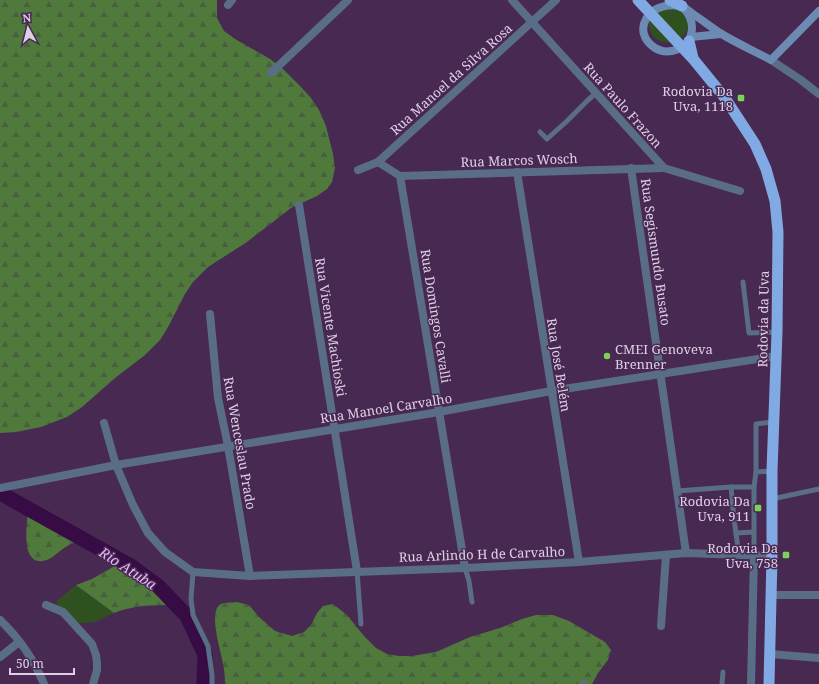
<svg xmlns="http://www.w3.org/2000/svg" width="819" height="684" viewBox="0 0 819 684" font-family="'Noto Serif',serif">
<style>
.grass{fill:#2f5120}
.forest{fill:url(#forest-firs)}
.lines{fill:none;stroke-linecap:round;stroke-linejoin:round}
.river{stroke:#370c44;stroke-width:15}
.service{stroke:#5a6d87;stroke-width:5}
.minor{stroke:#5a6d87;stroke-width:8}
.secondary{stroke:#6d8ab3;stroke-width:8}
.trunk{stroke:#81aae4;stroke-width:11}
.poi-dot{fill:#7dd154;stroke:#472951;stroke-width:1.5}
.labels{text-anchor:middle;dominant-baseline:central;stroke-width:3;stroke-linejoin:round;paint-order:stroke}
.street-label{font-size:13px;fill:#e0cee7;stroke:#472951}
.poi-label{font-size:13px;fill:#e0cee7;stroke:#472951;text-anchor:end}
.water-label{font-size:14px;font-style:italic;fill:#e7b5f9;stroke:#472951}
</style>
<defs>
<pattern id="forest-firs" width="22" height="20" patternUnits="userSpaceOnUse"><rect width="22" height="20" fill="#4f7a3b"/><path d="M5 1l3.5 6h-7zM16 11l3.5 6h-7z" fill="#4a5f40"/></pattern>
</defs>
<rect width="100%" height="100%" fill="#472951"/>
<g class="grass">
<path d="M 665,5 L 683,11 C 685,15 689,21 688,25 C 687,46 652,50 649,26 C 649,23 649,19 650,17 C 653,13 661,8 665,5 Z"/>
<polygon points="76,585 114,613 95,622 72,624 56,613 57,601"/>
</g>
<g class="forest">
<polygon points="0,0 217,0 217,18 224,31 235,39 270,59 282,68 301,87 311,98 319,110 326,126 333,154 335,168 332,182 327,189 317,196 291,208 247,242 208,267 193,282 185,294 167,329 160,340 145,355 115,378 82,407 67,417 41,427 16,432 0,433"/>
<path d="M 28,508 L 83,538 C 77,541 70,544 64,548 C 57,553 51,560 43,561 C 19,564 28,521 28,508 Z"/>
<path d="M 116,555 C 125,561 134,565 142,572 C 154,581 164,593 173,605 C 150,605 135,605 114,613 L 76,585 L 92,579 L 113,567 Z"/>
<path d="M 237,602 L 249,605 L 259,617 L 275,631 L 292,636 L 304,632 L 311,625 L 317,613 L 323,606 L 333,604 L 347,615 L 364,636 L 376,648 L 387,654 L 399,656 L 412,656 L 436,652 L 470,637 L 500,628 L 522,619 L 536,615 L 553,615 L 569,621 L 605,642 L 611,650 L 608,660 L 598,673 L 592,684 L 225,684 C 225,676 224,667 222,659 C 220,648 208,610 221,604 C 225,602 232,603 237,602 Z"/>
</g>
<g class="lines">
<polyline class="river" points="0,493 131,566 158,586 187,616 205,655 204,684"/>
<g class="service">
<polyline points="540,132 547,139 567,121 588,100 596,93"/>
<polyline points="743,282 749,333 777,332"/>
<polyline points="756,472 756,424 773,422"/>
<polyline points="677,491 731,487"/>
<polyline points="772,499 819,489"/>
<polyline points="736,533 754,532"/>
<polyline points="739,555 734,519 731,487 754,487"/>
<polyline points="754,556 754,487 756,472 772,471"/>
<polyline points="465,568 469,581 472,602"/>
<polyline points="357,571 361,624"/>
<polyline points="193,572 191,599 193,615 208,646 212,675 212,684"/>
<polyline points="584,684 584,682"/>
<polyline points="722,684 723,672"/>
</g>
<g class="minor">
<polyline points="512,0 664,168 740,191"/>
<polyline points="228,5 232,0"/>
<polyline points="771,60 801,80 819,94"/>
<polyline points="271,73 348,0"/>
<polyline points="378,162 400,176 664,168"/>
<polyline points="631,168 686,553"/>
<polyline points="358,170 378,162 556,0"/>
<polyline points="517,172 579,562"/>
<polyline points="400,176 465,568"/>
<polyline points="299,205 357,571"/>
<polyline points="210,314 218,398 228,446 250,576"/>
<polyline points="104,423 116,465 133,505 148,533 165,552 193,572 250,576 465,568 579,562 686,553 772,556"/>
<polyline points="0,488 116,465 439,412 551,391 777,356"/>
<polyline points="771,595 819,595"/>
<polyline points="46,605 63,612 92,644 96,655 97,663 97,670 93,684"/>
<path d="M 0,620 C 19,638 34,660 44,684"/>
<polyline points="661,626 666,555"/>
<polyline points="770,654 819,658"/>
<polyline points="0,657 19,642"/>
<polyline points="751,684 754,556"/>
</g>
<g class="secondary">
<path d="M 682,6 C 685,10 689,14 690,18 C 695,30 690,44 679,49 C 671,52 663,53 655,48 C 630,32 648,0 680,6 C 685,7 689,11 693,14 C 702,20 711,27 720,33 C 736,43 754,51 771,60 L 819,11"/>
<polyline points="691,37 721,34"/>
</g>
<g class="trunk">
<polyline points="638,0 694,60 725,98 755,144 766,169 775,201 778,232 777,332 772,471 772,556 769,684"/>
<polyline points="670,0 682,6"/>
<polyline points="689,41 693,58"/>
</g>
</g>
<g class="poi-dot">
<rect x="737" y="94" width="8" height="8" rx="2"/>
<circle cx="607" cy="356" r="4"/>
<rect x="754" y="504" width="8" height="8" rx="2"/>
<rect x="782" y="551" width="8" height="8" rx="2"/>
</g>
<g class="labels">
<g class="street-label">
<text transform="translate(451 79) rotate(-42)">Rua Manoel da Silva Rosa</text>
<text transform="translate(623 105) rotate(48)">Rua Paulo Frazon</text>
<text transform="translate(519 160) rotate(-2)">Rua Marcos Wosch</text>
<text transform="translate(656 252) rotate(82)">Rua Segismundo Busato</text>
<text transform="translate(436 316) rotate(81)">Rua Domingos Cavalli</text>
<text transform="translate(763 319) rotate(-89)">Rodovia da Uva</text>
<text transform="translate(331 327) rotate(81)">Rua Vicente Machioski</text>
<text transform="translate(559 365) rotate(81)">Rua José Belém</text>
<text transform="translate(386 408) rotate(-9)">Rua Manoel Carvalho</text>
<text transform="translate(240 443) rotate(80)">Rua Wenceslau Prado</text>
<text transform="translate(482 554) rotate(-2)">Rua Arlindo H de Carvalho</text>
</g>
<g class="poi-label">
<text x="733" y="91">Rodovia Da<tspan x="733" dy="15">Uva, 1118</tspan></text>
<text x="615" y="349" text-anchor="start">CMEI Genoveva<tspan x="615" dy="15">Brenner</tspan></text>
<text x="750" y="501">Rodovia Da<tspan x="750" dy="15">Uva, 911</tspan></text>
<text x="778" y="548">Rodovia Da<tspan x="778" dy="15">Uva, 758</tspan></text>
</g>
<g class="water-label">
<text transform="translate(128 568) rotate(33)">Rio Atuba</text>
</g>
</g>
<g transform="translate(28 28) rotate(353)" stroke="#472951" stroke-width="3" paint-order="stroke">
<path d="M0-3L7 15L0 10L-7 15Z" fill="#e0cee7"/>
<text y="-6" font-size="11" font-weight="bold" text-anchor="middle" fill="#e0cee7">N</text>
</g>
<path d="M10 668v6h64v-6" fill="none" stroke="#e0cee7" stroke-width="2"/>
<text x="16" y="668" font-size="12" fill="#e0cee7" stroke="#472951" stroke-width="3" paint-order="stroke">50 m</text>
</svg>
